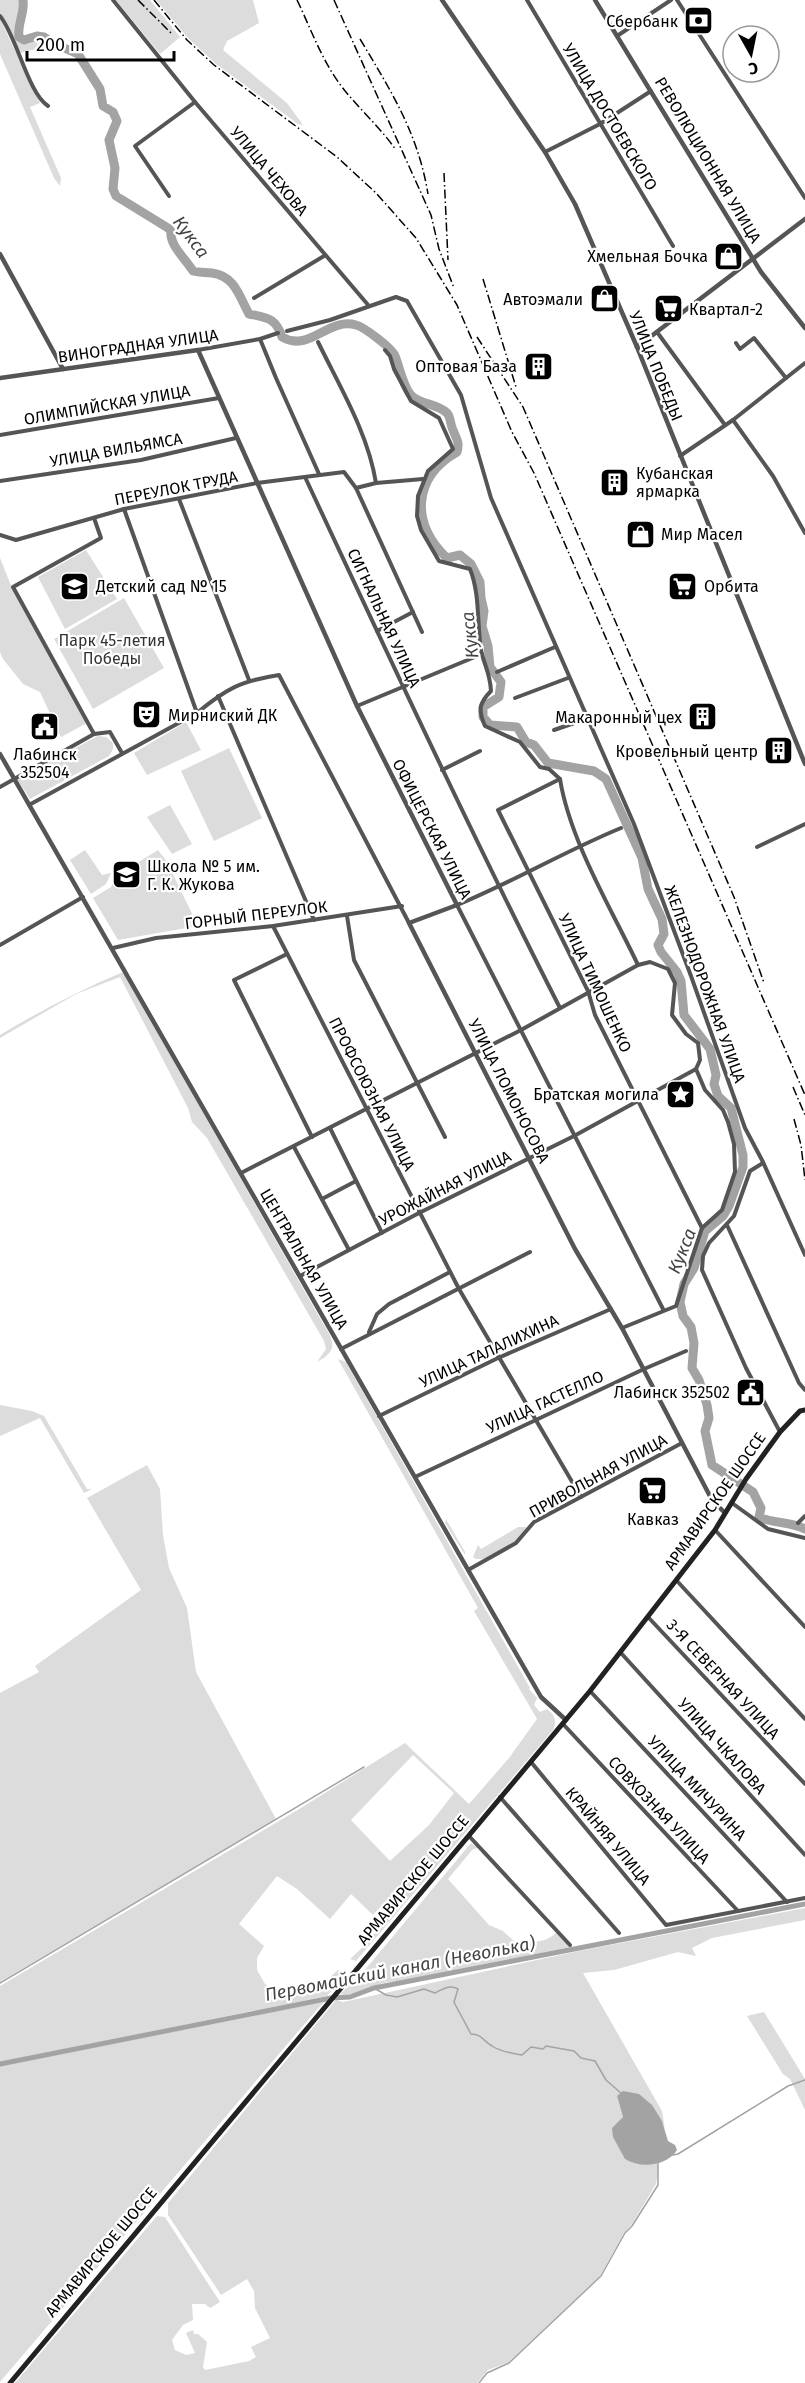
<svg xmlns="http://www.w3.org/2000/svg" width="805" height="2383" viewBox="0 0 805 2383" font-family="'Fira Sans',sans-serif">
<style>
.green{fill:#dcdcdc;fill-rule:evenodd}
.water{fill:#a3a3a3}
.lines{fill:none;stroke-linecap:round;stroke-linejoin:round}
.stream{stroke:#a3a3a3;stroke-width:1.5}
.canal{stroke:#a3a3a3;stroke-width:5}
.river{stroke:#a3a3a3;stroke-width:9}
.minor{stroke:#555;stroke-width:4}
.tertiary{stroke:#555;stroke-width:4.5}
.secondary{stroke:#222;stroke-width:5}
.rail{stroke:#000;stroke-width:1.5;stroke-dasharray:9 3 1.5 3;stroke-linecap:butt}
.labels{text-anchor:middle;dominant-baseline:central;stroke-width:4.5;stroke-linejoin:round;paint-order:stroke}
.poi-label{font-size:16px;fill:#000;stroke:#fff;text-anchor:end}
.street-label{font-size:16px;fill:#000;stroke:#fff}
.park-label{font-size:16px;fill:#333;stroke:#fff}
.water-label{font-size:18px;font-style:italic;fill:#444;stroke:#fff}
</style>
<rect width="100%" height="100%" fill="#fff"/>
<g class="green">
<path d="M 0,0 L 21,0 C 23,13 16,24 18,38 L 23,42 L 44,38 L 52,45 L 20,53 L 0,14 Z"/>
<polygon points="116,0 150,0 180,37 160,54"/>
<polygon points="156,0 253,0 259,23 227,41 223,50 287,103 303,125 298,124 216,64 188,38"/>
<polygon points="0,19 40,103 30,107 61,178 60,186 54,178 0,54"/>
<polygon points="86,550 117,599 65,629 38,577"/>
<polygon points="0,558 12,588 87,723 61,737 40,692 23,684 3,659 0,652"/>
<polygon points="124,598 164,668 93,709 54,639"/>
<polygon points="186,722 201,750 147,775 134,753"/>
<polygon points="98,736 106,737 113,743 113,749 109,756 30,799 17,779"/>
<polygon points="229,748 262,818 214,841 181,771"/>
<polygon points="170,805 192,844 172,854 147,817"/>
<polygon points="85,850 102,875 111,873 106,884 91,894 70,860"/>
<polygon points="158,850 167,862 198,926 118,940 93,898 111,887 116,876"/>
<path d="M 123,972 L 317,1313 C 328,1334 345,1348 317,1362 L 326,1349 L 324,1341 L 207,1138 L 192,1122 L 188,1108 L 120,977 L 76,994 L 0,1038 L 0,1035 C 40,1011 80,990 123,972 Z"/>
<path d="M 338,1359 L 346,1362 L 530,1688 L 529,1689 L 537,1698 L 534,1705 L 540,1712 L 547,1709 C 555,1715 557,1721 553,1730 L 356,1961 L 350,1959 L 363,1947 L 393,1911 L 384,1903 L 373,1915 L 351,1894 L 330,1919 L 297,1889 L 277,1876 L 239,1924 L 264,1946 L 257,1958 L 257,1970 L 265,1984 L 278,1994 L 287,1996 L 318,1988 L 338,1970 L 345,1975 L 327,1996 L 0,2062 L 0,1986 L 296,1811 L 405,1743 L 469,1804 L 509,1758 L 537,1719 L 474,1611 L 478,1608 ZM 413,1755 L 454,1793 L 429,1825 L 390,1861 L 351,1820 Z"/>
<polygon points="0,1405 32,1411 44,1416 87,1489 92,1489 84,1493 40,1418 0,1436"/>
<polygon points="147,1465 160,1489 163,1535 169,1568 187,1608 196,1672 276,1819 0,1982 0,1693 39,1672 35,1666 141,1590 87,1498"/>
<polygon points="446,1519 465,1552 465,1555 445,1523"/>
<path d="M 518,1527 L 526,1527 C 519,1543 494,1560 476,1559 L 473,1557 L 478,1545 L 481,1549 Z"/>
<path d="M 471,1843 L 478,1848 L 473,1849 L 448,1879 L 489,1925 L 503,1931 L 515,1942 C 531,1941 544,1945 557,1932 L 570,1947 L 396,1982 C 377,1979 359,2000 340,1994 L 364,1971 Z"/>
<path d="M 805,1908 L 805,1920 L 712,1938 L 692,1948 L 696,1956 L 678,1952 L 614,1970 L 583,1973 L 662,2111 L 665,2130 L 662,2121 L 617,2096 L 623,2117 L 613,2137 C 629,2159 624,2167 657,2163 L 658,2173 L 656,2184 L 632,2224 L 624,2233 L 600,2276 L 509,2362 L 488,2370 L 477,2383 L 15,2383 L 157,2216 L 165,2217 L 220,2302 L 210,2308 L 205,2304 L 192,2304 L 193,2320 L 183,2325 L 172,2340 L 175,2350 L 186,2355 L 195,2353 L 186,2333 L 193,2330 L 194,2334 L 198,2334 L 207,2342 L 203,2367 L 205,2370 L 249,2361 L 256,2357 L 251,2347 L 270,2338 L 255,2308 L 254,2291 L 247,2279 L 221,2295 L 168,2215 L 168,2203 L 336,2000 L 343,2002 L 579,1951 Z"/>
<polygon points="324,2002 307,2021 0,2382 0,2066"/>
<polygon points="764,2012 805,2079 805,2110 790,2079 783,2074 747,2016"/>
</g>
<path class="water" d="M 623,2091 L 639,2094 L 652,2105 L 662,2121 L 668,2141 L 675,2145 L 677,2150 C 667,2166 641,2169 625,2159 L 613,2137 L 612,2128 L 623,2117 L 617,2096 Z"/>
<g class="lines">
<g class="stream">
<polyline points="0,1983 364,1767"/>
<path d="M 374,1988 L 386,1995 L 397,1997 L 424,1989 L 435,1993 C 443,1989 450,1984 458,1989 L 454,2002 L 456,2006 L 471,2034 C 482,2034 483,2041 492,2046 C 501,2052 511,2053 522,2055 L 531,2047 L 543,2049 L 546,2046 L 574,2051 L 581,2058 L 595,2061 L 606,2080 L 622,2094"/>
<polyline points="673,2155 678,2154 788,2086 805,2080"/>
<polyline points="479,2383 487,2373 509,2363 601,2276 625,2233 632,2226 658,2185 658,2162"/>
</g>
<polyline class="canal" points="0,2064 331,1998 350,1997 374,1988 805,1904"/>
<path class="river" d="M 23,0 C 25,13 17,24 19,37 L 24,40 L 37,36 L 44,37 L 53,43 L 78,54 L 100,89 L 103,106 L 113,112 L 117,121 L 109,140 L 115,168 L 113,189 L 116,196 L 168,228 L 171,231 C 169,245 185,258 193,271 C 200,273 205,272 212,273 C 235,276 239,296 249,314 C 268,318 276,318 282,337 C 309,353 328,317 356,325 C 364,327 392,348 395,356 C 400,368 402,383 410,394 C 419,405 437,403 447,413 C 451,417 450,425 453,430 C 456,439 460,441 457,452 C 413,477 410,524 447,558 L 460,555 L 471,564 L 480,582 L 481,598 L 484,611 L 482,626 L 488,646 L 490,667 L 501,682 L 499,697 L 483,707 L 483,717 L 490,725 L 517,727 L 526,742 L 534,745 L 548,763 L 594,771 L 606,779 L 642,858 L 648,889 L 662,919 L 664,934 L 658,945 L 661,952 L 677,972 L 681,981 L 684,1015 L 710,1049 L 716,1075 L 714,1084 L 718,1096 L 731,1108 L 743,1155 L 743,1167 L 729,1206 L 723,1216 L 705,1231 L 694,1268 L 684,1284 L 680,1302 L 683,1316 L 691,1327 L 694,1343 L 692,1368 L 699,1380 L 707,1405 L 709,1418 L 705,1431 L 712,1465 L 753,1492 L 761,1508 L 759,1517 C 774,1524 790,1521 805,1529"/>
<g class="minor">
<polyline points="113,0 195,102 369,306"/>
<polyline points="527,0 673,246"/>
<polyline points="677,0 805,198"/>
<path d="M 0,16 C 17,37 28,93 48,106"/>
<polyline points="617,36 671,0"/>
<polyline points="545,152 600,124 651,91"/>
<polyline points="169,196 135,146 195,102"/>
<polyline points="254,298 324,256"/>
<polyline points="287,331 330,320 396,297 407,301 461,395 491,498 634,824 691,976 745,1128 763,1162 805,1255"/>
<polyline points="657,332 725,425"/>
<polyline points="260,339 276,378 319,474"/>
<path d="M 318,342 C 340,387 368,433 376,483"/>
<polyline points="736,343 740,349 754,338 786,378"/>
<polyline points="198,350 260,339 278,333"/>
<path d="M 385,350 L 390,356 L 394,369 L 411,401 L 439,418 L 453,449 L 428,471 L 418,496 L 417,516 L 421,530 L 439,561 L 470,569 C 480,594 477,623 481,650 C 484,665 490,672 491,691 C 479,703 478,710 485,726 L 520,742 L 540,767 L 549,769 L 560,779 C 570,841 611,908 638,965"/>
<polyline points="733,420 773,476 805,533"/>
<polyline points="0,435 219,398"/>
<polyline points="680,456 733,420 805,363"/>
<path d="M 305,477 C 388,655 471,833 560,1008"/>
<polyline points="0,481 141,460 236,438"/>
<polyline points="356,488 376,483 423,479"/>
<polyline points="179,499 249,680"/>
<polyline points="124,509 197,713"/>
<polyline points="94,518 101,538 13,587 94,734 110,732 122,753"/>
<polyline points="0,535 16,540 124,509 257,483 344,472 356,488 422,632"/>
<polyline points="377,631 413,612"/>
<polyline points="497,672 555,647"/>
<polyline points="218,696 314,920"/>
<polyline points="515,698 568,678"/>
<polyline points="357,706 482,654"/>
<polyline points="554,730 586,719"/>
<polyline points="442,770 480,751"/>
<polyline points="560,779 498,810 588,991 595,1015 702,1228"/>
<polyline points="0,787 94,734"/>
<path d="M 29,805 L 197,713 C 227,688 241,681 279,675 L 409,923"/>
<path d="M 621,828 C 565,851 513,882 457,905 L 663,1309"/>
<polyline points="757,847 805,824"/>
<polyline points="347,916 354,960 445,1137"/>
<polyline points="273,926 459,1289 581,1497"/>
<polyline points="0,945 83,897"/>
<polyline points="113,948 156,938 273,926 402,906"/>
<polyline points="287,954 234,980 312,1137"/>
<polyline points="330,1128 382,1233"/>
<polyline points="294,1147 349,1250"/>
<polyline points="763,1163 750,1171 734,1216 709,1243 703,1256 702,1270 746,1368 780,1432"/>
<polyline points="241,1173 521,1030 638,965 650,962 668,969 675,983 672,1015 686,1034 698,1043 700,1060 696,1069 705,1090 723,1110 728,1122 734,1144 735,1172 722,1210 702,1228 676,1306 622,1328"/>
<polyline points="322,1199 356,1181"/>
<polyline points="727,1225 799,1383 805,1390"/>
<polyline points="300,1276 419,1213 574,1136 696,1069"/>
<polyline points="369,1332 377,1314 389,1304 450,1272"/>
<polyline points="341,1349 530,1252"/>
<polyline points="379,1416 498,1358 611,1309"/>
<polyline points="415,1477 644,1369 686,1351"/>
<polyline points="732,1503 768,1529 805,1538"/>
<polyline points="798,1523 805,1516"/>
<polyline points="715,1530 805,1627"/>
<polyline points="468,1570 516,1543 534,1522 682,1443"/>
<polyline points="677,1581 805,1719"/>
<polyline points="648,1617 805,1784"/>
<polyline points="621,1653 805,1855"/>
<polyline points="590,1691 787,1902"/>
<polyline points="563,1724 738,1911"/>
<polyline points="531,1762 666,1925 805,1898"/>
<polyline points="500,1797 619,1933"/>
<polyline points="469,1836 570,1945"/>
</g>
<g class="tertiary">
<polyline points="442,0 545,152 575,204 637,347 805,764"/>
<polyline points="595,0 761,272 805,328"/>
<polyline points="0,254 63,369"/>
<polyline points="637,347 805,219"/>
<polyline points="0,378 198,350 357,706 457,905 409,923 575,1249 622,1328 712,1500 725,1513"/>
<polyline points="0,754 541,1697 566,1720"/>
</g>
<polyline class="secondary" points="10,2383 590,1691 715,1530 746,1479 780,1432 800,1411 805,1410"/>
<g class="rail">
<polyline points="138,0 173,35"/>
<polyline points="154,0 187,40 214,65 337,157 376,193 416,238 457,305 512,432 534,473 805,1095"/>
<path d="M 297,0 C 311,29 322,61 342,87 C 359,109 380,127 396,150"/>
<polyline points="334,0 431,215 439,249 454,288"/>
<path d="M 360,39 C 391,91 418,133 428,194"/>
<polyline points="444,173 448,260"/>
<polyline points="483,279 516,387"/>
<polyline points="477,337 523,407 734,897 764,983"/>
<polyline points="793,1087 805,1115"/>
<polyline points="794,1119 801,1145 805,1180"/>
</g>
</g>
<defs>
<symbol id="bank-square" viewBox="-11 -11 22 22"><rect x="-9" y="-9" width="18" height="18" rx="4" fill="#000" stroke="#fff"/><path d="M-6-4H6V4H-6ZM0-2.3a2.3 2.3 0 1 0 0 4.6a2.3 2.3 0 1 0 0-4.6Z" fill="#fff"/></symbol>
<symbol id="shop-square" viewBox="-11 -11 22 22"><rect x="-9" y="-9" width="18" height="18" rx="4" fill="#000" stroke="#fff"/><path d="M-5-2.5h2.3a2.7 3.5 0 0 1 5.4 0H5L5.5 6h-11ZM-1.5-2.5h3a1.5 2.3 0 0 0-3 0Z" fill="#fff"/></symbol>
<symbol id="supermarket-square" viewBox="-11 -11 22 22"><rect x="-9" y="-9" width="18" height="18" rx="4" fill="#000" stroke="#fff"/><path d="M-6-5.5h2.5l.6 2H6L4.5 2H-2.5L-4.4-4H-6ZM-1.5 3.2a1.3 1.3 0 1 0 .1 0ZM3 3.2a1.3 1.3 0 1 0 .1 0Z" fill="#fff"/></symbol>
<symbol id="building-square" viewBox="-11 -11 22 22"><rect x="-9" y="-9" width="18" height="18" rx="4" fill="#000" stroke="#fff"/><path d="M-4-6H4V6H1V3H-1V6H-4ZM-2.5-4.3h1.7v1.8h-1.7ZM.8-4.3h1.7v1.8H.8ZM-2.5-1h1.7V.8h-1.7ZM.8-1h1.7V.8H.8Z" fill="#fff"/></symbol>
<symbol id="school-square" viewBox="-11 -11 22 22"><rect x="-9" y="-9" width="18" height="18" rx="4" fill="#000" stroke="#fff"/><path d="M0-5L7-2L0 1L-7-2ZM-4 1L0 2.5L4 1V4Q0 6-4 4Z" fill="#fff"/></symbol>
<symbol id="theatre-square" viewBox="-11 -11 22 22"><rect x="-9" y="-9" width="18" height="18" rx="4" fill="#000" stroke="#fff"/><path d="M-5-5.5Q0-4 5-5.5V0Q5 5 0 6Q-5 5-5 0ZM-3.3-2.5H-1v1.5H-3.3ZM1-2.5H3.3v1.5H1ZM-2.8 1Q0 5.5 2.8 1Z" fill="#fff"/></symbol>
<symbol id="civic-square" viewBox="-11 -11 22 22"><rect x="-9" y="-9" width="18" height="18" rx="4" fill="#000" stroke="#fff"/><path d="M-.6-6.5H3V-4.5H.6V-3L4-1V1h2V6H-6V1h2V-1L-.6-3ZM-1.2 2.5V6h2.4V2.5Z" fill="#fff"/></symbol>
<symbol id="sight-square" viewBox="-11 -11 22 22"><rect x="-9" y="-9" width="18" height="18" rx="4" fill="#000" stroke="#fff"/><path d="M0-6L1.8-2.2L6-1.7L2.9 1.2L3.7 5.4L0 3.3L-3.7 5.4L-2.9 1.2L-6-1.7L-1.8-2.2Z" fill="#fff"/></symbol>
</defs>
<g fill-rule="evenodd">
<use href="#bank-square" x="682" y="4" width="33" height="33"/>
<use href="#shop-square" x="712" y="240" width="33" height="33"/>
<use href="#shop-square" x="588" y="282" width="33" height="33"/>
<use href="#supermarket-square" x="652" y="292" width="33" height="33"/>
<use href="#building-square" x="522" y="350" width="33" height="33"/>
<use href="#building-square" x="598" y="466" width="33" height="33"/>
<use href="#shop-square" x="624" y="518" width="33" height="33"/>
<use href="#school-square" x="58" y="570" width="33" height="33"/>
<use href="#supermarket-square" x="666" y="570" width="33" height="33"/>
<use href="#theatre-square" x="130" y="698" width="33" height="33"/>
<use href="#building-square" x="686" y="700" width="33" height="33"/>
<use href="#civic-square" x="28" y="710" width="33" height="33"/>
<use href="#building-square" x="762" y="734" width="33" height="33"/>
<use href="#school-square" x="110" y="858" width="33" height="33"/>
<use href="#sight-square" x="664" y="1078" width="33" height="33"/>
<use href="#civic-square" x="734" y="1376" width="33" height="33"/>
<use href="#supermarket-square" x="636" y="1474" width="33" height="33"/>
</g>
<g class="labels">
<g class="poi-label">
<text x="678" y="21">Сбербанк</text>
<text x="708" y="256">Хмельная Бочка</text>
<text x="583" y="299">Автоэмали</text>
<text x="689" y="309" text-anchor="start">Квартал-2</text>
<text x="517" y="366">Оптовая База</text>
<text x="636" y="473" text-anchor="start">Кубанская<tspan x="636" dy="18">ярмарка</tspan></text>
<text x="661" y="534" text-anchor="start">Мир Масел</text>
<text x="96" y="586" text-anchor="start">Детский сад № 15</text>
<text x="704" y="586" text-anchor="start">Орбита</text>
<text x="168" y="715" text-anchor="start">Мирниский ДК</text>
<text x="682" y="717">Макаронный цех</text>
<text x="758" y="751">Кровельный центр</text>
<text x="45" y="754" text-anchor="middle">Лабинск<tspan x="45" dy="18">352504</tspan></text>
<text x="147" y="866" text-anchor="start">Школа № 5 им.<tspan x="147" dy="18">Г. К. Жукова</tspan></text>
<text x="659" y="1094">Братская могила</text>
<text x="730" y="1392">Лабинск 352502</text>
<text x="653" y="1519" text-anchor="middle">Кавказ</text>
</g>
<g class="street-label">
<text transform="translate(610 117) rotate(59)">УЛИЦА ДОСТОЕВСКОГО</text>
<text transform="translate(708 160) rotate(59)">РЕВОЛЮЦИОННАЯ УЛИЦА</text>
<text transform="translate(269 171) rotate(50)">УЛИЦА ЧЕХОВА</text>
<text transform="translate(138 346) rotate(-8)">ВИНОГРАДНАЯ УЛИЦА</text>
<text transform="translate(656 366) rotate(68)">УЛИЦА ПОБЕДЫ</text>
<text transform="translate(107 405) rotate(-10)">ОЛИМПИЙСКАЯ УЛИЦА</text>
<text transform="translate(116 450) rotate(-10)">УЛИЦА ВИЛЬЯМСА</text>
<text transform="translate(176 488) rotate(-11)">ПЕРЕУЛОК ТРУДА</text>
<text transform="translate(384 618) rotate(65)">СИГНАЛЬНАЯ УЛИЦА</text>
<text transform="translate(432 829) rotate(63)">ОФИЦЕРСКАЯ УЛИЦА</text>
<text transform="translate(256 915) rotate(-7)">ГОРНЫЙ ПЕРЕУЛОК</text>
<text transform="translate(595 983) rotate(65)">УЛИЦА ТИМОШЕНКО</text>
<text transform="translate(705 984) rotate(70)">ЖЕЛЕЗНОДОРОЖНАЯ УЛИЦА</text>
<text transform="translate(509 1091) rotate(63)">УЛИЦА ЛОМОНОСОВА</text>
<text transform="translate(372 1094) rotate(63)">ПРОФСОЮЗНАЯ УЛИЦА</text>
<text transform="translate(445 1188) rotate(-27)">УРОЖАЙНАЯ УЛИЦА</text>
<text transform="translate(304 1259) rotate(60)">ЦЕНТРАЛЬНАЯ УЛИЦА</text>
<text transform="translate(489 1351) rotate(-25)">УЛИЦА ТАЛАЛИХИНА</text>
<text transform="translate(545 1402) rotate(-25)">УЛИЦА ГАСТЕЛЛО</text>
<text transform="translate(598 1476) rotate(-29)">ПРИВОЛЬНАЯ УЛИЦА</text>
<text transform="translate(715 1501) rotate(-55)">АРМАВИРСКОЕ ШОССЕ</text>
<text transform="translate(723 1679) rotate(47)">3-Я СЕВЕРНАЯ УЛИЦА</text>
<text transform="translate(722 1746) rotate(48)">УЛИЦА ЧКАЛОВА</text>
<text transform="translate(697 1788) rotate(47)">УЛИЦА МИЧУРИНА</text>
<text transform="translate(659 1810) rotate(47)">СОВХОЗНАЯ УЛИЦА</text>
<text transform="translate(608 1836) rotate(50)">КРАЙНЯЯ УЛИЦА</text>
<text transform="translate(413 1880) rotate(-50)">АРМАВИРСКОЕ ШОССЕ</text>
<text transform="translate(101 2252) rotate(-50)">АРМАВИРСКОЕ ШОССЕ</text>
</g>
<g class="park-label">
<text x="112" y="640">Парк 45-летия<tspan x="112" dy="18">Победы</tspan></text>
</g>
<g class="water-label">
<text transform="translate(191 237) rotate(53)">Кукса</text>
<text transform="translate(470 635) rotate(-96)">Кукса</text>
<text transform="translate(682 1251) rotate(-68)">Кукса</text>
<text transform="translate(400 1969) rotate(-11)">Первомайский канал (Неволька)</text>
</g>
</g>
<g transform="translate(751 54) rotate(171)"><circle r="28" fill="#ffffff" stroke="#999999" stroke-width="1.5"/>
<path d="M0-4.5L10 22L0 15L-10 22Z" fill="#000000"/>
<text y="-9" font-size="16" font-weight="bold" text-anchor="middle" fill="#000000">С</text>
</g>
<path d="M27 51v9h147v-9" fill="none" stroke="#000000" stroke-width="3"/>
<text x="36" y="51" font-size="18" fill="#000000" stroke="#ffffff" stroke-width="4.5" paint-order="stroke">200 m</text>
</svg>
